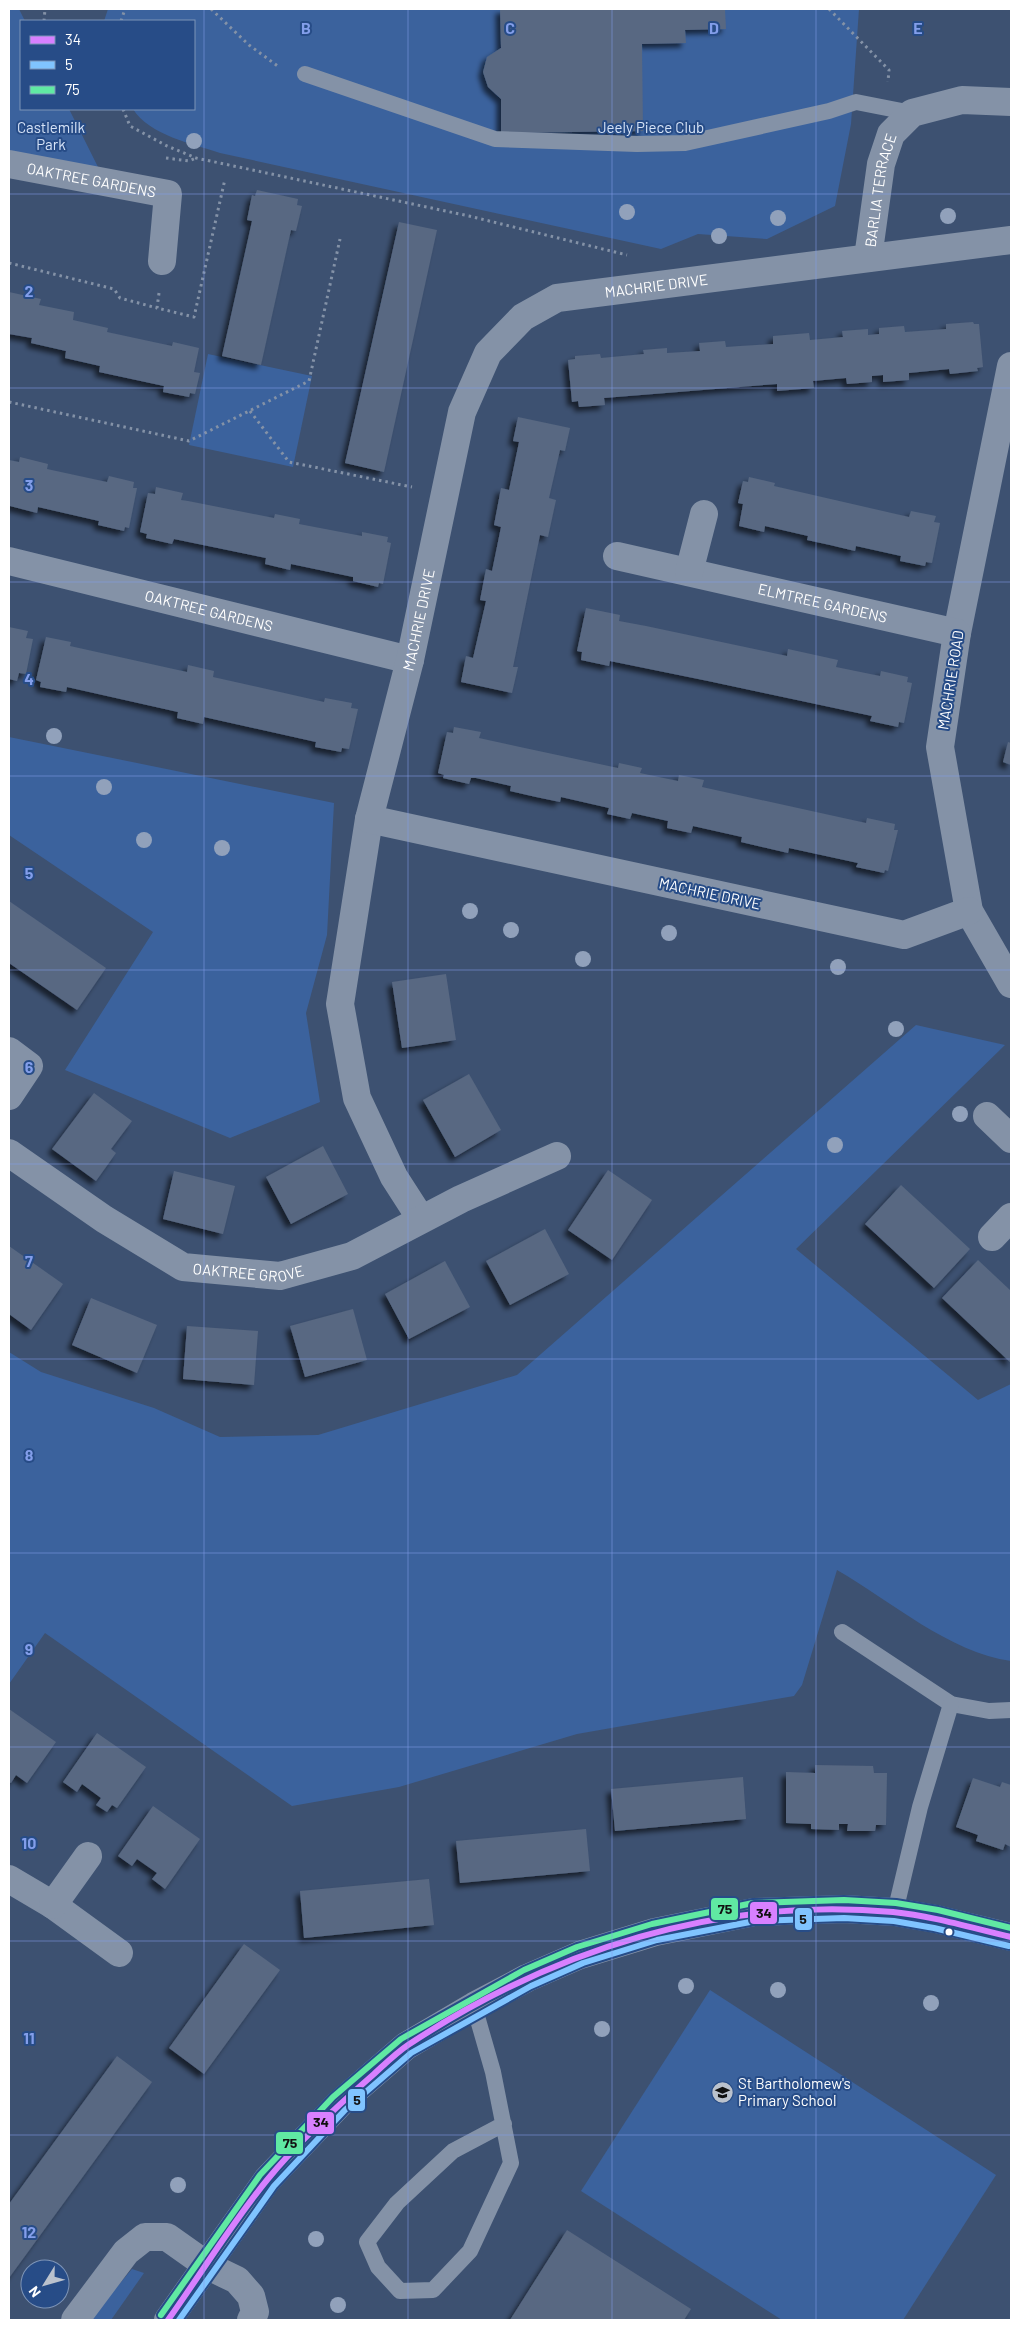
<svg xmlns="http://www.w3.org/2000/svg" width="1020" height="2329" viewBox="0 0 1020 2329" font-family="Barlow,sans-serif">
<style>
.green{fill:#3b629d}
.building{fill:#586882;filter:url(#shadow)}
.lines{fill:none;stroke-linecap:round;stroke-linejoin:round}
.path{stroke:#8492a7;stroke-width:3;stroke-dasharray:2.5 4;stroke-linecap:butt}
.service{stroke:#8492a7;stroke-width:16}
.minor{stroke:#8492a7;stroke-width:28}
.tertiary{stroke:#8492a7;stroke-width:28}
.bus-1-casing{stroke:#274c87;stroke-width:10}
.bus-2-casing{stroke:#274c87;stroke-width:10}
.bus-3-casing{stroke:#274c87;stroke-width:10}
.bus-1{stroke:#d880ff;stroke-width:6}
.bus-2{stroke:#80c4ff;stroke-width:6}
.bus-3{stroke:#60e9a3;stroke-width:6}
.tree{fill:#91a1bb}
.grid{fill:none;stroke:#839eea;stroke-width:1;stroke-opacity:0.55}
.bus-dot{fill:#fff;stroke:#274c87;stroke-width:2}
.labels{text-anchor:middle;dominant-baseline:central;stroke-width:4;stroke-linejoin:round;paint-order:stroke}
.park-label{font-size:15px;fill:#d6e3f7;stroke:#274c87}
.street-label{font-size:15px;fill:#fff;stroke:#274c87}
.poi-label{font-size:15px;fill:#fff;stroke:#274c87;text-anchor:start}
.grid-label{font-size:16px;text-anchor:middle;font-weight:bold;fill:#839eea;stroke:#274c87;stroke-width:4;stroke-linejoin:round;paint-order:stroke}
.line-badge{stroke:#274c87;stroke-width:2}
.pale-badge-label{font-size:14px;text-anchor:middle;font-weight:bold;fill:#111}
</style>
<defs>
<filter id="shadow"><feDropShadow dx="-4.5" dy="4.5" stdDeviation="2.5" flood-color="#0009"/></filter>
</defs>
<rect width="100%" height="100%" fill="#3d5171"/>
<g class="green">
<polygon points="9,9 19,9 25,21 21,21 21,109 69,109 101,173 9,154"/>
<path d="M 108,9 L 859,9 L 851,124 L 835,206 L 767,239 L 698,234 L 661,249 L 220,153 C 193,144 149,135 133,109 L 194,109 L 194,21 L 104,21 Z"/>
<polygon points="208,354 312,376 293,467 189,445"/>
<polygon points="9,737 334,803 327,935 306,1013 320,1102 230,1138 65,1070 153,932 9,835"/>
<path d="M 916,1025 L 1005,1045 L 796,1249 L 978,1400 L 1011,1384 L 1011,1661 C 950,1653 891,1601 837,1570 L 802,1685 L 794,1696 L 577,1734 L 399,1787 L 292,1806 L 45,1633 L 9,1684 L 9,1352 L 41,1372 L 154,1408 L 220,1437 L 318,1435 L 517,1375 Z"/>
<polygon points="710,1990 996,2175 903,2320 782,2320 581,2191"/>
<polygon points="132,2269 144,2273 111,2320 89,2320"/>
</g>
<g class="building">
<polygon points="500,9 725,9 726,29 685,30 686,43 642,44 643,131 501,133 501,99 488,87 483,72 487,57 501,48"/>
<polygon points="257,190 298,199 297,205 302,206 296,231 291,230 261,365 222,356 252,221 247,220 252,195 255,196"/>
<polygon points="399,222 437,230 384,472 345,463"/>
<polygon points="9,292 41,299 39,305 74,312 73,320 108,328 107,332 172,346 173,342 199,348 194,372 200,373 195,394 190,393 189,397 163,392 164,386 99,372 100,366 65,358 66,351 31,343 32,338 9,334"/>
<polygon points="973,322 974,324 979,324 983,367 977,368 978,371 950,374 949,369 909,373 909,380 883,382 883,375 872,376 872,382 847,384 846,378 813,381 814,388 777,391 777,384 604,398 605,405 579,407 578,401 572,402 568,360 575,359 575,356 600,354 601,358 644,354 643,350 667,348 667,353 700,351 699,343 725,341 726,347 740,346 773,344 773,336 809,333 810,340 843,337 842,331 868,329 868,335 879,334 879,328 904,326 905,332 946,329 946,324"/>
<polygon points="518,417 570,428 565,451 560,450 549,498 556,500 548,537 540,535 513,667 518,667 512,693 461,682 466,656 473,658 486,601 480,600 486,569 492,571 501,527 494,525 501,488 509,490 519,442 513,441"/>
<polygon points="20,457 48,464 47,469 107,482 109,476 134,482 133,488 137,488 129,528 125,527 124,531 98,525 99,521 38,507 37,513 10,506 9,460 19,462"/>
<polygon points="749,477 775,483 774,486 909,517 911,511 936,516 934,522 940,523 932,563 926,562 925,566 900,561 901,556 856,546 855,551 830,545 807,540 808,536 765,526 764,532 739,526 743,504 738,503 743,481 748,482"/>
<polygon points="156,487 183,493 181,500 188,501 274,518 275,514 300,519 299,524 362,536 362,532 388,537 387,542 391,543 383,584 379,583 378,587 353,581 353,577 291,564 290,570 265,564 266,558 174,539 172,544 146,538 147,534 140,532 148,493 155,494"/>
<polygon points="586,608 620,615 619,621 646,626 787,656 788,649 838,660 836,667 880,676 881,671 908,677 907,682 912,683 904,723 899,722 898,727 870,721 872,716 708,681 610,661 609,666 581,660 582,652 577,651"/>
<polygon points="9,627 28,631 26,638 33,639 26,674 19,673 17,681 9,679"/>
<polygon points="46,637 71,642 70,646 187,672 188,665 214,671 213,677 324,702 325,698 352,703 351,708 358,709 349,749 342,748 341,752 315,747 316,742 204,717 203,724 177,718 178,712 67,687 66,692 40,687 41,682 36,680"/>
<polygon points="454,727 481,732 479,738 520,747 618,768 619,763 642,768 640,773 678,781 679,775 704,780 702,787 866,823 867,818 895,824 894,830 898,830 888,871 885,870 884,873 856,867 858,863 789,848 788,853 741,842 742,837 693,826 691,833 667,828 668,821 632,813 630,819 607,814 609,808 561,797 560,802 536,797 510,791 511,786 476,778 471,778 469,784 443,778 444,775 438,773 447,732 453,733"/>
<polygon points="1008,742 1011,743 1011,765 1003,762"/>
<polygon points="9,901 106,968 77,1010 9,963"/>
<polygon points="446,974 456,1040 402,1048 392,982"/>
<polygon points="469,1074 501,1130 455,1157 423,1100"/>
<polygon points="94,1093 132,1121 111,1149 116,1153 96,1181 52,1149"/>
<polygon points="323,1146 348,1194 291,1224 266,1177"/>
<polygon points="608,1170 652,1200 612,1260 568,1230"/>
<polygon points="174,1171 235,1186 223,1234 163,1219"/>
<polygon points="901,1185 970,1249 934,1288 865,1224"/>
<polygon points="545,1229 569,1274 510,1305 486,1261"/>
<polygon points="9,1246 63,1284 31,1330 9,1314"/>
<polygon points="978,1260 1011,1291 1011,1363 942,1298"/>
<polygon points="445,1261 470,1307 409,1339 385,1294"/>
<polygon points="91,1298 157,1325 137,1373 72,1345"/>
<polygon points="353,1309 367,1360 305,1377 290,1326"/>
<polygon points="187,1326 258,1331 254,1385 183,1379"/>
<polygon points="9,1709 56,1742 27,1783 16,1775 11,1783 9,1782"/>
<polygon points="97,1733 146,1767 117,1808 112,1805 107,1812 96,1805 101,1798 82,1784 77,1792 63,1782"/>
<polygon points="815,1765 873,1766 874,1773 887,1773 886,1825 876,1825 875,1831 847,1831 848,1824 839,1824 839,1830 811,1829 811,1824 786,1823 786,1772 815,1773"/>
<polygon points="743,1777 746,1819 615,1831 611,1789"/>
<polygon points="973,1778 1000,1787 1002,1782 1011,1785 1011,1847 1005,1844 1003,1850 976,1841 978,1835 956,1827"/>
<polygon points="153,1806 200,1839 165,1889 152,1879 157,1873 137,1859 132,1866 118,1856"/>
<polygon points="586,1829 590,1871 460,1883 456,1841"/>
<polygon points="429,1879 434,1925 304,1938 300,1891"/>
<polygon points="244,1944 280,1970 204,2074 169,2048"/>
<polygon points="117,2056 152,2082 9,2278 9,2204"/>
<polygon points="567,2230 691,2309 684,2320 510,2320"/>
</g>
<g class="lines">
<g class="path">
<polyline points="211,9 249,45 279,67"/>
<polyline points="829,9 889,70 888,82"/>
<polyline points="44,21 45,9"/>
<polyline points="121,21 125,9"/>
<polyline points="123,109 130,126 167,146 196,158 469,216 627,255"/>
<polyline points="166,158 189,161 196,158"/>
<polyline points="9,263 114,289 120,298 157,308"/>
<polyline points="159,293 157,308 194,317 225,179"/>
<polyline points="9,402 189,441 309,381 340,239"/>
<polyline points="250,411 289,462 412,487"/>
</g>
<g class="service">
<polyline points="305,74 495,139 637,144 685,143 829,111 856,102 912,113"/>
<polyline points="842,1632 951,1704 989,1711 1011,1710"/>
<polyline points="895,1912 920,1807 951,1704"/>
<polyline points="474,2006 493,2072 511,2163 470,2251 433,2290 400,2291 378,2267 367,2242 397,2203 453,2151 504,2124"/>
</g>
<g class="minor">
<path id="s1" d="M 9,164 L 168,194 L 162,261"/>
<path id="s2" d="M 868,258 L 881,164 L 891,134 L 912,113 L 962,100 L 1011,102"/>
<polyline points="1011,366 957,633 940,747 969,911 1011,984"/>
<path id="s3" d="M 617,556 L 957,633"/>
<path id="s4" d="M 9,561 L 410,660"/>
<polyline points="689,572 704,514"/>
<polyline points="369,819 340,1004 357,1098 394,1177 421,1219"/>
<path id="s5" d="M 969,911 L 904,935 L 369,819 L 410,660 L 462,412 L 488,353 L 523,317 L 557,298 L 1011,240"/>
<polyline points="9,1051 29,1066 9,1096"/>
<polyline points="987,1116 1011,1139"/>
<path id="s6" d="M 9,1153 L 104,1219 L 183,1267 L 280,1276 L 352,1256 L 461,1199 L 557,1156"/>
<polyline points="992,1237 1011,1217"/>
<polyline points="9,1879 53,1905 119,1953"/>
<polyline points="53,1905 88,1856"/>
<polyline points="75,2320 126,2252 145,2237 167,2237 208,2266 237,2280 251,2296 255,2312 251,2320"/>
</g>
<polyline class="tertiary" points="168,2320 267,2180 339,2104 406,2046 474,2006 527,1978 580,1955 655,1932 754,1912 844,1909 895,1912 936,1919 1011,1937"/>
<defs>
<path id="bus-1" d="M 168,2320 C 201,2274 231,2224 267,2180 C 298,2142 336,2107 374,2074 C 385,2064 396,2053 408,2045 C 552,1950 720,1896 893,1912 C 933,1916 972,1928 1011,1937"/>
<polyline id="bus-2" points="179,2320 274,2186 345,2110 411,2053 531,1986 583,1963 657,1940 755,1921 844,1918 894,1921 934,1928 1009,1946"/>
<polyline id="bus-3" points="161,2315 260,2175 333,2097 401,2039 524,1970 577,1947 652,1924 753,1903 844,1900 896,1903 938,1910 1011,1928"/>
</defs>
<use href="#bus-1" class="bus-1-casing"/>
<use href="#bus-2" class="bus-2-casing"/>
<use href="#bus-3" class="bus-3-casing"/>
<use href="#bus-1" class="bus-1"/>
<use href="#bus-2" class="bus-2"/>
<use href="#bus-3" class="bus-3"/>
</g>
<g class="tree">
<circle cx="194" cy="141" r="8"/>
<circle cx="627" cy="212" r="8"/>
<circle cx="948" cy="216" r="8"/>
<circle cx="778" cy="218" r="8"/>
<circle cx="719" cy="236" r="8"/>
<circle cx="54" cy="736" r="8"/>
<circle cx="104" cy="787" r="8"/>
<circle cx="144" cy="840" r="8"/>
<circle cx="222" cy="848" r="8"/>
<circle cx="470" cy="911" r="8"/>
<circle cx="511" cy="930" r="8"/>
<circle cx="669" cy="933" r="8"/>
<circle cx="583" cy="959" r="8"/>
<circle cx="838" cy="967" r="8"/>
<circle cx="896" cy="1029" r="8"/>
<circle cx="960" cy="1114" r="8"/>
<circle cx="835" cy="1145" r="8"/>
<circle cx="686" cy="1986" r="8"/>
<circle cx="778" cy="1990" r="8"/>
<circle cx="931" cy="2003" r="8"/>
<circle cx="602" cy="2029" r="8"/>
<circle cx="178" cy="2185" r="8"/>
<circle cx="316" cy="2239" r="8"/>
<circle cx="338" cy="2305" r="8"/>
</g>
<path class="grid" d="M 204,9 L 204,2320M 408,9 L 408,2320M 612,9 L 612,2320M 816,9 L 816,2320M 9,194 L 1011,194M 9,388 L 1011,388M 9,582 L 1011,582M 9,776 L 1011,776M 9,970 L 1011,970M 9,1164 L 1011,1164M 9,1359 L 1011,1359M 9,1553 L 1011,1553M 9,1747 L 1011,1747M 9,1941 L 1011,1941M 9,2135 L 1011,2135"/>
<defs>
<symbol id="school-disc" viewBox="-11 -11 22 22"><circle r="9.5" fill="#bbc2cd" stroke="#274c87"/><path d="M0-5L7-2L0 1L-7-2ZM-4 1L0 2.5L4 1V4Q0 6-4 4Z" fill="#111"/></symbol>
</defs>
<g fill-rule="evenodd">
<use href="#school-disc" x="710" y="2080" width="25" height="25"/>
</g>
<circle class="bus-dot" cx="949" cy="1932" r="4.5"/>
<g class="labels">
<g class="park-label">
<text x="51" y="127">Castlemilk<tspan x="51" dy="17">Park</tspan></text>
<text x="651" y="127">Jeely Piece Club</text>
</g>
<g class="street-label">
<text stroke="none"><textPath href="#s1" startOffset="84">OAKTREE GARDENS</textPath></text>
<text stroke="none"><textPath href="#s2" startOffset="69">BARLIA TERRACE</textPath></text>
<text stroke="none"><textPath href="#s5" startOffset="1288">MACHRIE DRIVE</textPath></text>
<text stroke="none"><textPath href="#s3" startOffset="211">ELMTREE GARDENS</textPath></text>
<text stroke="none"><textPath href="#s4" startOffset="206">OAKTREE GARDENS</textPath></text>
<text stroke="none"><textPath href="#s5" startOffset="822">MACHRIE DRIVE</textPath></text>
<text transform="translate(950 680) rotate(-81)">MACHRIE ROAD</text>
<text transform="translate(710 893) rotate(12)">MACHRIE DRIVE</text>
<text stroke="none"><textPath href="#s6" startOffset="274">OAKTREE GROVE</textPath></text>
</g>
<g class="poi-label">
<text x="738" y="2083">St Bartholomew's<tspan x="738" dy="17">Primary School</tspan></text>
</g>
</g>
<g class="grid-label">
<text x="306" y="34">B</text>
<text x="510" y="34">C</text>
<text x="714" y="34">D</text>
<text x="918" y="34">E</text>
<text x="29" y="297">2</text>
<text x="29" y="491">3</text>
<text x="29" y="685">4</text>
<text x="29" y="879">5</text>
<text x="29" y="1073">6</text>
<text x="29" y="1267">7</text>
<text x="29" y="1461">8</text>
<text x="29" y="1655">9</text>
<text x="29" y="1849">10</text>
<text x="29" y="2044">11</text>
<text x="29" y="2238">12</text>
</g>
<g class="line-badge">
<rect x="710" y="1897" width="29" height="24" rx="5" fill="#60e9a3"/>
<rect x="749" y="1901" width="29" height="24" rx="5" fill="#d880ff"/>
<rect x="794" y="1907" width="19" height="24" rx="5" fill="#80c4ff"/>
<rect x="347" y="2088" width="19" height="24" rx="5" fill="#80c4ff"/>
<rect x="306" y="2111" width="29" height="24" rx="5" fill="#d880ff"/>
<rect x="275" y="2131" width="29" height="24" rx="5" fill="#60e9a3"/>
</g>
<g class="pale-badge-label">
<text x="725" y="1914">75</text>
<text x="764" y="1918">34</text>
<text x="803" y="1924">5</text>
<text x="357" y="2105">5</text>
<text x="321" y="2127">34</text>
<text x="290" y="2148">75</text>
</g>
<rect width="1020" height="2329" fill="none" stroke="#ffffff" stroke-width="20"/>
<rect x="20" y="20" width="175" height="90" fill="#274c87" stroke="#7d94b7"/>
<rect x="30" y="36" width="25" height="8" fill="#d880ff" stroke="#7d94b7"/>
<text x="65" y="45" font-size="15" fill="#ffffff">34</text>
<rect x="30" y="61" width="25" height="8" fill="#80c4ff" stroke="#7d94b7"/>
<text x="65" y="70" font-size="15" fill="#ffffff">5</text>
<rect x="30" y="86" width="25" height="8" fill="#60e9a3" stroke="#7d94b7"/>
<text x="65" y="95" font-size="15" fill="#ffffff">75</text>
<g transform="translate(45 2284) rotate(233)"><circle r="24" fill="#274c87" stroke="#7d94b7"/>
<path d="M0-4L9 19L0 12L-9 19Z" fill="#bbc2cd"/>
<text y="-8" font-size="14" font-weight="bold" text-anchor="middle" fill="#ffffff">N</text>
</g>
</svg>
